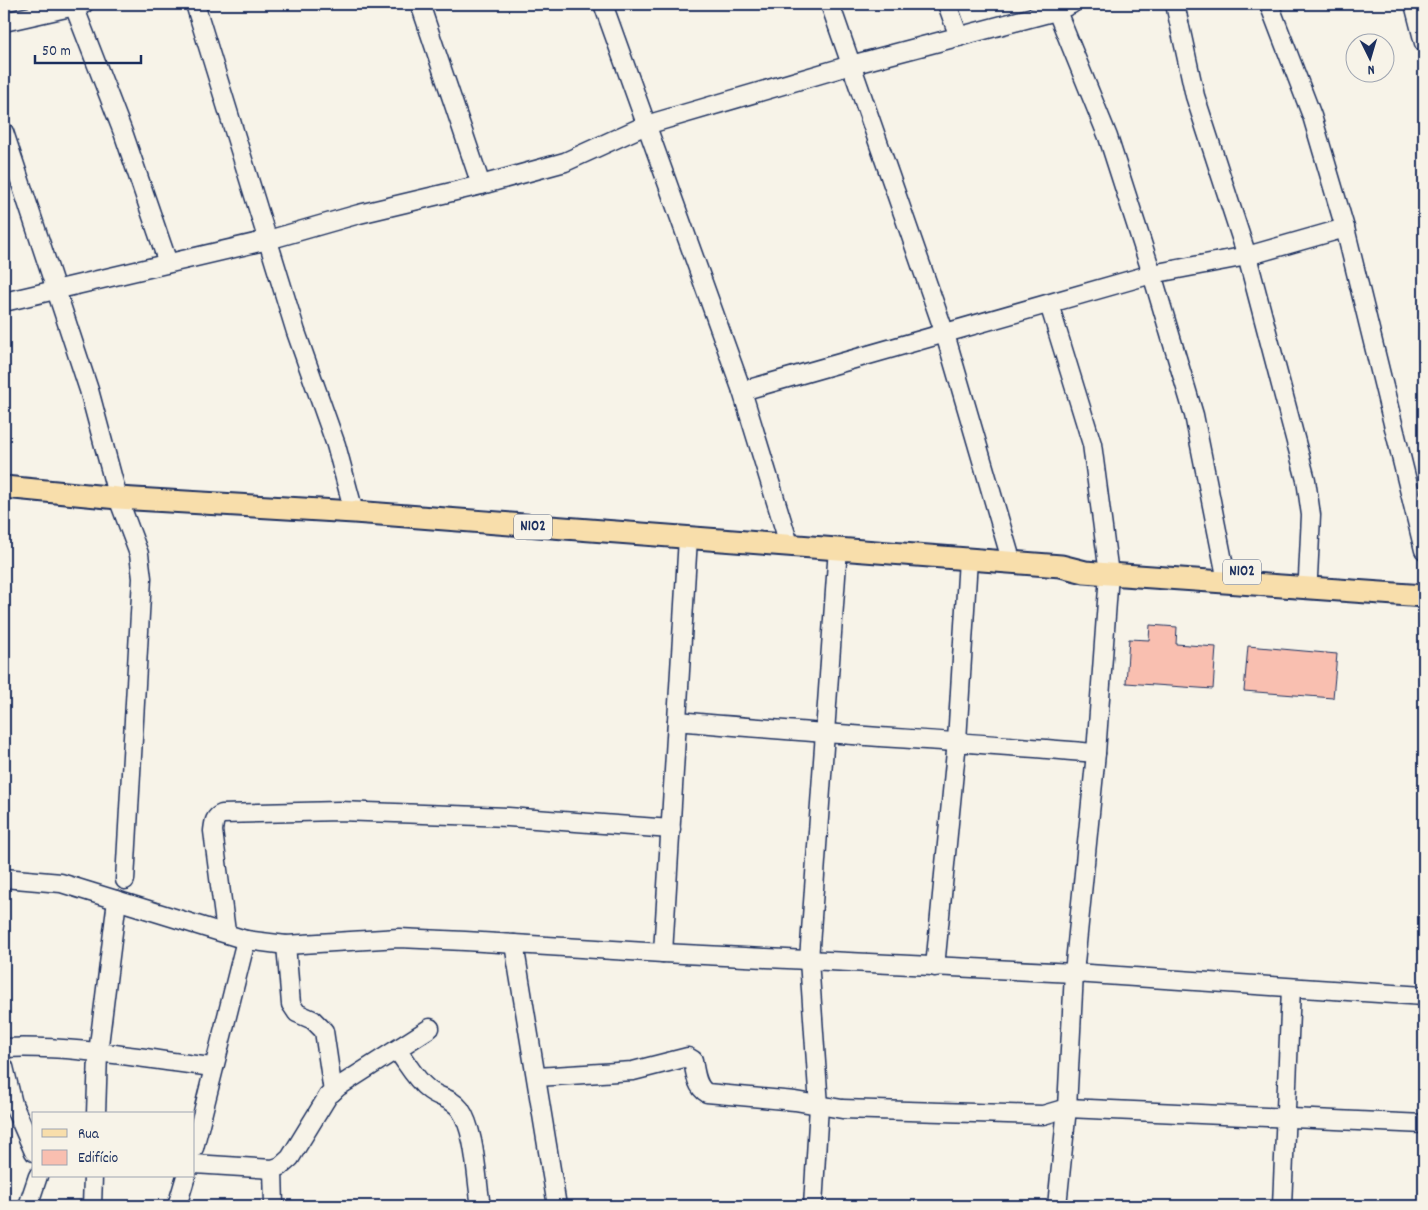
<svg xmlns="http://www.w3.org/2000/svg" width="1428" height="1210" viewBox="0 0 1428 1210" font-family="Dekko,sans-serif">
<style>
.building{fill:#f9bfb0;stroke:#1b2f5e}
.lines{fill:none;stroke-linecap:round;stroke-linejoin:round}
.minor-casing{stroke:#1b2f5e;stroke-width:21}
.major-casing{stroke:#1b2f5e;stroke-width:25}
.minor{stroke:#f7f3e8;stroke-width:18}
.major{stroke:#f8deab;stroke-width:21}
.labels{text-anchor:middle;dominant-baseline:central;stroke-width:4;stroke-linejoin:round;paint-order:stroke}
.shield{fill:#f7f3e8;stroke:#5d6a87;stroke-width:1}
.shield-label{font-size:15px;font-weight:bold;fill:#1b2f5e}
</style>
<rect width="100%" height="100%" fill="#f7f3e8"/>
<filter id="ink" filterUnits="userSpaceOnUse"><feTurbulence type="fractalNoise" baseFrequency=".02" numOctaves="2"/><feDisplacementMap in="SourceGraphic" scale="10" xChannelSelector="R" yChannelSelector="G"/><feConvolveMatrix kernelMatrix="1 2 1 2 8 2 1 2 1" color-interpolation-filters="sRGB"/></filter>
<g filter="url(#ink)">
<g class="building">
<polygon points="1150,625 1177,627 1176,644 1216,647 1213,689 1126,683 1129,639 1149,640"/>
<polygon points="1248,646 1337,654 1333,698 1244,691"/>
</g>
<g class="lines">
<defs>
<g id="minor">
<polyline points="195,4 296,332 336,445 354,512"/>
<polyline points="420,4 481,185"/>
<polyline points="603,4 742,391 789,544"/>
<polyline points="830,4 945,334 1012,563"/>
<polyline points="947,4 959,37"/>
<polyline points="1054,4 1108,137 1152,274 1194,415 1225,571"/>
<polyline points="1175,4 1195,96 1247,256 1306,480 1311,515 1308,577"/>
<polyline points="1269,4 1312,116 1345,228 1424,550"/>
<polyline points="1414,4 1424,43"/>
<polyline points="74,6 124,135 168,263"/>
<polyline points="4,22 84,4"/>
<polyline points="4,132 89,390 118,498 139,554 142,578 125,880"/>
<polyline points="4,302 268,240 359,214 481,185 565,162 646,125 851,65 1056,11 1072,4"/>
<polyline points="1049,304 1092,444 1109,574 1096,753 1074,973 1067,1108 1057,1206"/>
<polyline points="742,391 1152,274 1247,256 1345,228"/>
<path d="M 677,721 C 817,734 957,741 1096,753"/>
<polyline points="4,878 61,883 246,940 286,945 399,938 465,941 663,953 1074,973 1424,996"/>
<path d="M 226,932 L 213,831 C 214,823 214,817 222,814 L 339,811 L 508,817 L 671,829"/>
<polyline points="514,944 557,1206"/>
<polyline points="286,945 291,1004 297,1013 313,1020 324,1031 333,1092"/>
<polyline points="663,953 688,538"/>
<polyline points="935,967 957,741 968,559"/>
<path d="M 4,1048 C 74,1045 144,1059 213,1067"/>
<path d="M 397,1050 C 407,1063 415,1079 428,1089 C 438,1098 451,1097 460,1109 C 476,1132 476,1179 481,1206"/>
<polyline points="4,1067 13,1104 34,1152"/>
<path d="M 537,1077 L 633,1071 L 688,1057 L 693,1060 C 695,1071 696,1087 707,1093 L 795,1101 L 842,1109 L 1043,1115 L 1067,1108 L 1424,1124"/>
<polyline points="96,1114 98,1053 117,900"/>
<polyline points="194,1148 246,940"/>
<polyline points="194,1164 273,1169 281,1166 290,1158 328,1096 338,1087 430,1028"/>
<polyline points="273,1169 274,1206"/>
<polyline points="28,1206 38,1176"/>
<polyline points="92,1206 93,1176"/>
<polyline points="177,1206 186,1176"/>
<polyline points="813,1206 819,1106 809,960 838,548"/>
<polyline points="1282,1206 1291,988"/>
</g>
<polyline id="major" points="4,487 118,498 354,512 1061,566 1085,572 1109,574 1424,596"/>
</defs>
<use href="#minor" class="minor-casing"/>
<use href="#major" class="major-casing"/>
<use href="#minor" class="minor"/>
<use href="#major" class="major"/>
</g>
</g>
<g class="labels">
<g class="shield">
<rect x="514" y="514.5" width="38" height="25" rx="4"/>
<rect x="1223" y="559.5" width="38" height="25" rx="4"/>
</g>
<g class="shield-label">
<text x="533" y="527">N102</text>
<text x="1242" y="572">N102</text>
</g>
</g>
<rect width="1428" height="1210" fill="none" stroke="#f7f3e8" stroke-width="20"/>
<rect x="10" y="10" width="1408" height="1190" fill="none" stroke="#1b2f5e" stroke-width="2" filter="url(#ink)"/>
<rect x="32" y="1112" width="162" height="65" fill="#f7f3e8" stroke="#9fa5b1"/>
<rect x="42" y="1129" width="25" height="8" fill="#f8deab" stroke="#9fa5b1"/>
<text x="78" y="1138" font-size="15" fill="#1b2f5e">Rua</text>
<rect x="42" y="1150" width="25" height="15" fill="#f9bfb0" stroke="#9fa5b1"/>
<text x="78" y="1162" font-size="15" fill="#1b2f5e">Edifício</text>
<g transform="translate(1370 58) rotate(175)"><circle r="24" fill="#f7f3e8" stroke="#9fa5b1"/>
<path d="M0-4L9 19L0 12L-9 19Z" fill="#1b2f5e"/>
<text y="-8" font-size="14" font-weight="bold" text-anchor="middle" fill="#1b2f5e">N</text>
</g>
<path d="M35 55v8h106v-8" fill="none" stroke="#1b2f5e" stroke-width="2.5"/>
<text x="42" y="55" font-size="15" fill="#1b2f5e" stroke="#f7f3e8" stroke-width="4" paint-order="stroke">50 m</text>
</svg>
